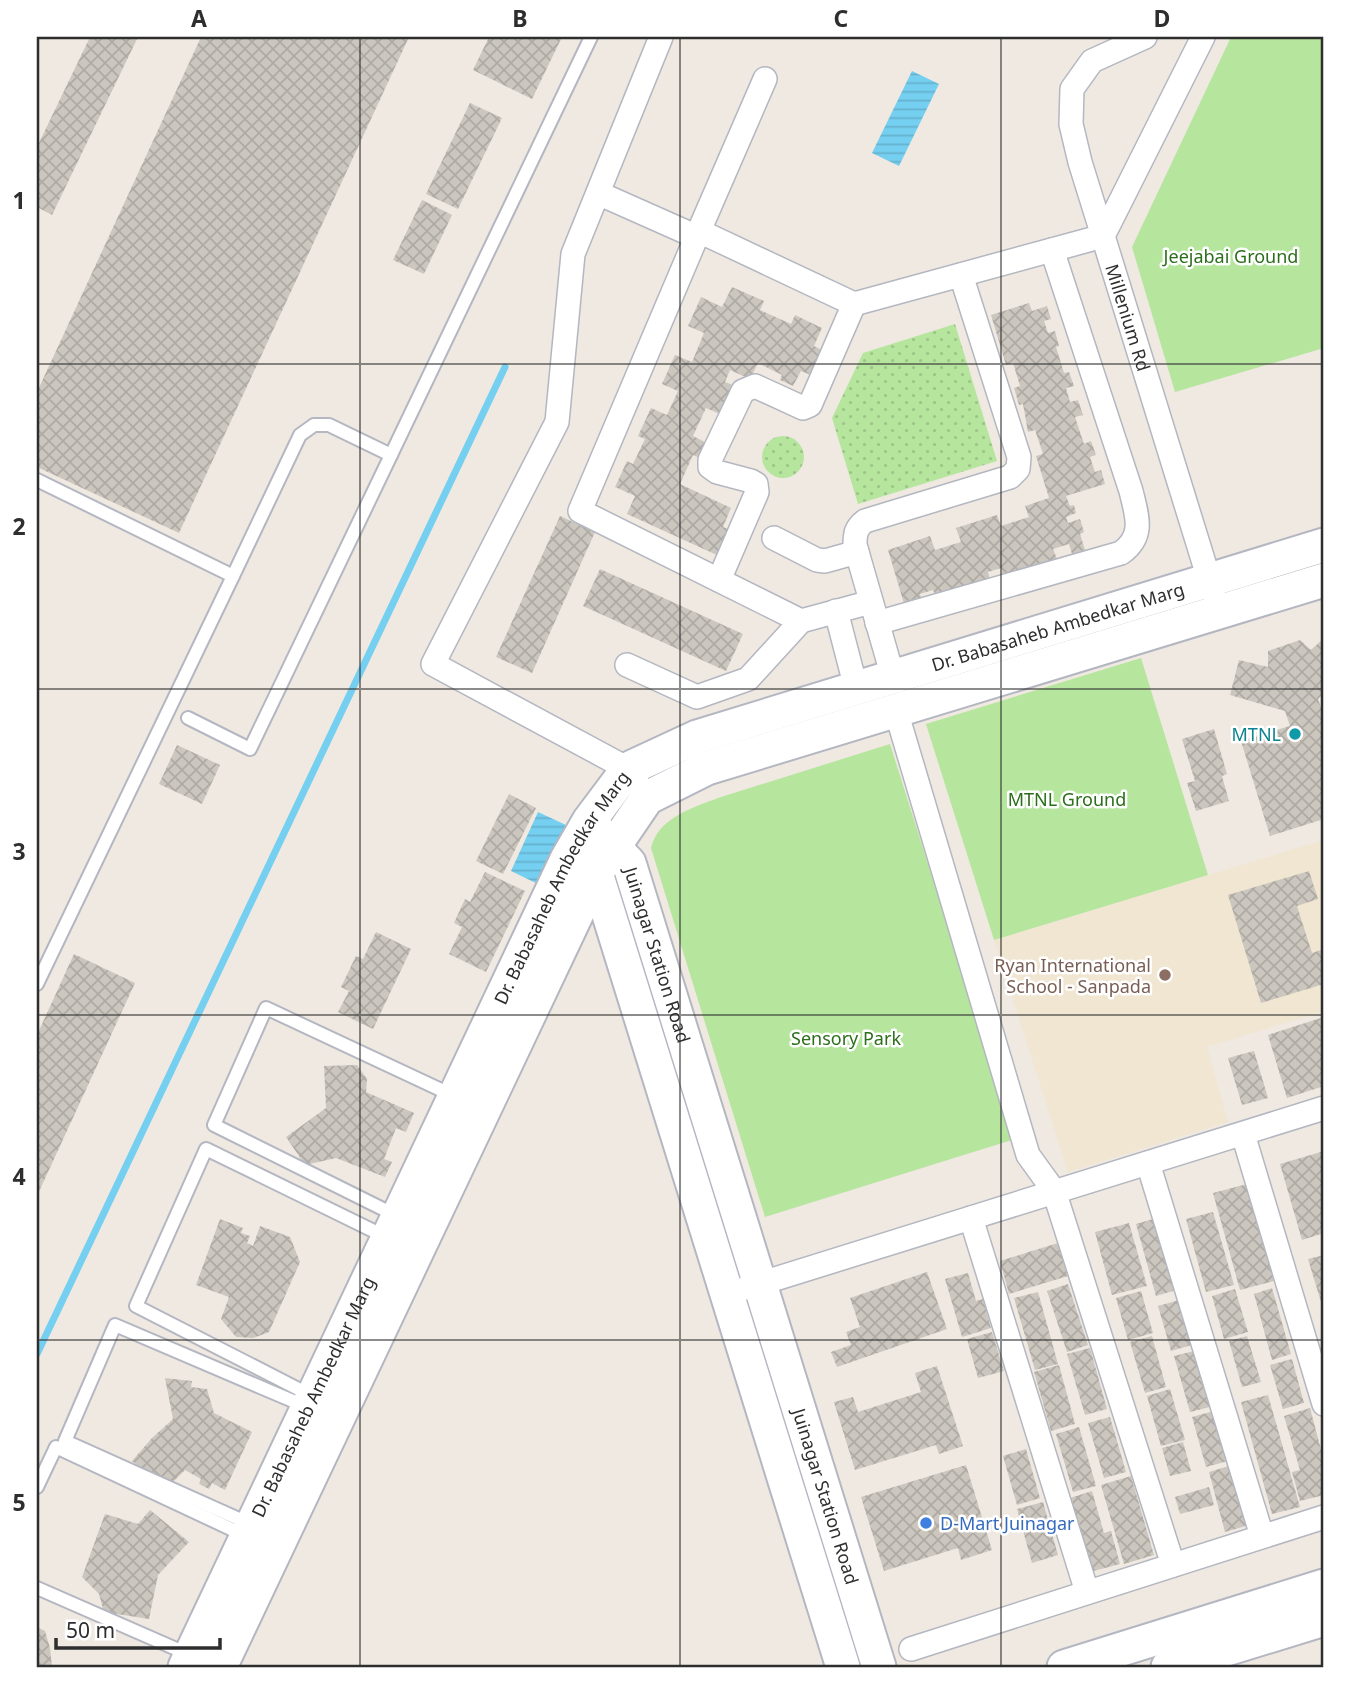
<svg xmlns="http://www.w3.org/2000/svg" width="1361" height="1704" viewBox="0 0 1361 1704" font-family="'Noto Sans',sans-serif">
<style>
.education{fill:#f0e6d1}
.grass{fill:url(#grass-dots)}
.park{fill:#b6e59e}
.water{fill:url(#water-rules)}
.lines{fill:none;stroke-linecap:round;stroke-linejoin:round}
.stream{stroke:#75cff0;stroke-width:7}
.building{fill:url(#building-cross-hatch)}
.lane-casing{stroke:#b4b7c1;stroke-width:16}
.street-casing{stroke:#b4b7c1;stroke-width:26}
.secondary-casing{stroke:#b4b7c1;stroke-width:37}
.lane{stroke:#fff;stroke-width:12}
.street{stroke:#fff;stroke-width:23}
.secondary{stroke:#fff;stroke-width:33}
.grid{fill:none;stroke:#2e2e2e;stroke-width:2;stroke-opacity:0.55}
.culture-dot{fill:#0f9aa8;stroke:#fff;stroke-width:2.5}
.education-dot{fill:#8d6e63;stroke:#fff;stroke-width:2.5}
.shop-dot{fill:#3f7fe0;stroke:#fff;stroke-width:2.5}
.labels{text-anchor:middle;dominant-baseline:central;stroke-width:5;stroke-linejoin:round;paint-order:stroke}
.park-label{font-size:18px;fill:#2c6e1b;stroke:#fff}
.street-label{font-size:18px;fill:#2e2e2e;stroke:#fff}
.culture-label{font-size:18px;fill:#0d838f;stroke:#fff;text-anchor:end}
.education-label{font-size:18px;fill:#785e54;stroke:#fff;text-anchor:end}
.shop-label{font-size:18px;fill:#366cbe;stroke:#fff;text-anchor:start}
.neatline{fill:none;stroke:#2e2e2e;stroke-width:2.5}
.grid-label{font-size:23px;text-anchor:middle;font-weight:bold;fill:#2e2e2e}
</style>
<defs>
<pattern id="grass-dots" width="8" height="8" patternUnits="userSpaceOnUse" patternTransform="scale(1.75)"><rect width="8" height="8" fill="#b6e59e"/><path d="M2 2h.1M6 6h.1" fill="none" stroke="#9dc588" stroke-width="1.8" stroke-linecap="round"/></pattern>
<pattern id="water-rules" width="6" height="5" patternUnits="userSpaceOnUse" patternTransform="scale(1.75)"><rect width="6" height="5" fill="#75cff0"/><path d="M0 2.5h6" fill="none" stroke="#66b2ce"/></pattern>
<pattern id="building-cross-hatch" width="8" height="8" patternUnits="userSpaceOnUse" patternTransform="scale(1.75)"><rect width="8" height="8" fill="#cbc7bf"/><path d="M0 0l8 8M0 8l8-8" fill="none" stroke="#afaba4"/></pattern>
</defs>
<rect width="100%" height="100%" fill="#efe9e1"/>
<polygon class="education" points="1324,840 1324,1011 1207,1047 1228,1122 1068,1172 994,940"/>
<g class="grass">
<polygon points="955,324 997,461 858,504 832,418 863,353"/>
<circle cx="783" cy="457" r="21"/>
</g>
<g class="park">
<polygon points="1231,37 1324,37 1324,348 1175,392 1132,247"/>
<polygon points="1141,658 1208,875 994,940 926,724"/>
<path d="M 890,744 L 1015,1139 L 765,1217 L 651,848 C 658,818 692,808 718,798 Z"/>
</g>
<g class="water">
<polygon points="912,71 939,84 899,166 872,153"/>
<polygon points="538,812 566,825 538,884 511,871"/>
</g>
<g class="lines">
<polyline class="stream" points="37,1354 505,367"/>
</g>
<g class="building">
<polygon points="90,37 138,37 52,215 37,207 37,147"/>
<polygon points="201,37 409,37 179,533 37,467 37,392"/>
<polygon points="489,37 562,37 532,99 473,70"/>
<polygon points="470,103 502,118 458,209 426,194"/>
<polygon points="422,200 452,215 424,274 393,260"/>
<polygon points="732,287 764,301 760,310 791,324 795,315 822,328 814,346 822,350 811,375 801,371 793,386 780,380 782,375 758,363 750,379 730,370 725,382 733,385 720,414 706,408 693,436 707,443 700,458 693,455 680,484 731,508 723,527 731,530 719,556 627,514 635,496 615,487 627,461 633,464 645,439 638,436 651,408 667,415 678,391 662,384 675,355 692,362 704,333 688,326 701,297 722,307"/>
<polygon points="1029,303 1032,311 1047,306 1051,319 1044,321 1048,333 1055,331 1059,346 1056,347 1064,373 1069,372 1074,386 1066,388 1070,402 1078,400 1083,415 1075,417 1084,444 1091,441 1096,455 1090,457 1095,472 1101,470 1105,484 1066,496 1070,506 1074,505 1076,513 1066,517 1068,523 1080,519 1084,532 1080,534 1085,550 1072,554 1069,544 1053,549 1057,559 1003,576 1001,568 988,572 990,580 936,597 933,590 920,594 922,601 905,607 888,550 930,536 935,550 961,542 956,528 997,515 1001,526 1029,517 1025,506 1049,498 1036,456 1043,454 1035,430 1028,432 1023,404 1019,405 1014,388 1020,386 1013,363 1006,365 991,315"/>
<polygon points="560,516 595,532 532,673 496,657"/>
<polygon points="600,569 743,634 726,671 583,606"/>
<polygon points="1324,638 1324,693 1318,699 1324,716 1324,819 1270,836 1241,741 1290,726 1285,711 1230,695 1239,660 1268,667 1268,651 1300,640 1311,650"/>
<polygon points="1214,729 1227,774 1222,776 1229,801 1196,811 1187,783 1195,781 1182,739"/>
<polygon points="177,745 220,765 202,804 159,784"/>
<polygon points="509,794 536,808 503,874 476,861"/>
<polygon points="1309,871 1318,899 1297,906 1312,953 1324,949 1324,984 1261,1003 1228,895"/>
<polygon points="485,872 525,891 486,972 449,954 462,927 454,923 465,899 470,902"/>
<polygon points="376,932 411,949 373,1029 338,1012 349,991 341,987 356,956 363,959"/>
<polygon points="74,954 135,983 37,1196 37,1035"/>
<polygon points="1324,1017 1324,1086 1287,1098 1268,1035"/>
<polygon points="1254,1051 1268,1098 1242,1105 1228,1058"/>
<polygon points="357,1065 367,1079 366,1092 414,1113 406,1132 396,1128 384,1159 392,1162 385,1177 336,1158 305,1165 286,1137 326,1108 324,1066"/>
<polygon points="1324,1151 1324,1233 1302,1240 1280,1164"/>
<polygon points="1247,1184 1274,1281 1240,1290 1213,1193"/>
<polygon points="1213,1212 1234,1285 1206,1292 1186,1219"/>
<polygon points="1163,1216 1183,1288 1156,1296 1136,1224"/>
<polygon points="220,1219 243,1228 241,1233 250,1236 247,1243 253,1246 260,1226 290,1237 300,1262 269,1332 253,1338 236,1337 221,1319 229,1297 196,1285"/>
<polygon points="1129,1223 1147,1286 1112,1295 1095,1232"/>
<polygon points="1058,1243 1068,1276 1009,1294 1000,1261"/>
<polygon points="1324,1255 1324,1312 1308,1259"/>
<polygon points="927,1272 947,1329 837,1367 831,1352 851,1345 846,1332 860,1327 850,1298"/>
<polygon points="968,1273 976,1301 983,1299 991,1328 962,1337 945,1279"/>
<polygon points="1068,1284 1088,1345 1067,1352 1047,1291"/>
<polygon points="1272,1288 1291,1354 1272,1360 1254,1294"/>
<polygon points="1235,1289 1248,1332 1224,1339 1212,1296"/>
<polygon points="1141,1291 1153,1333 1128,1340 1116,1298"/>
<polygon points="1038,1292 1058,1364 1035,1370 1014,1298"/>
<polygon points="1183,1299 1195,1344 1171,1351 1158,1306"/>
<polygon points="992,1332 1004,1371 978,1378 967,1339"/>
<polygon points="1152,1336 1166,1387 1145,1393 1130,1342"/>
<polygon points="1247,1336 1261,1382 1242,1387 1229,1341"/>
<polygon points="1090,1348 1107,1409 1085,1415 1067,1354"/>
<polygon points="1198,1350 1214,1406 1190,1412 1174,1356"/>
<polygon points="1292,1359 1304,1403 1283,1409 1270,1365"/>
<polygon points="1059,1365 1075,1424 1051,1431 1034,1372"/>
<polygon points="937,1366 963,1446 939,1454 936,1445 855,1470 834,1402 853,1397 858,1412 921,1392 915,1373"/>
<polygon points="165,1378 192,1381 191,1387 207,1389 214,1413 252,1432 225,1490 212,1483 209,1489 199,1484 201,1479 185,1470 169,1486 158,1475 151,1476 132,1461 152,1438 173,1419"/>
<polygon points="1170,1389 1185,1440 1161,1446 1147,1396"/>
<polygon points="1268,1395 1300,1507 1272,1514 1241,1402"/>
<polygon points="1310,1408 1324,1461 1324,1495 1300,1501 1292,1472 1300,1470 1284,1416"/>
<polygon points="1214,1411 1228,1461 1206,1467 1192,1417"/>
<polygon points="1110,1417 1126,1472 1104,1478 1088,1423"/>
<polygon points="1079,1427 1096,1486 1073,1492 1056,1434"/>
<polygon points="1183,1442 1191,1471 1170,1476 1162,1448"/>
<polygon points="1026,1449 1040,1498 1017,1505 1003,1456"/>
<polygon points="966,1465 992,1550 961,1560 958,1548 884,1571 861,1497"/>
<polygon points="1232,1465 1249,1525 1225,1532 1209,1472"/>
<polygon points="1131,1476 1154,1555 1124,1564 1101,1485"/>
<polygon points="1209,1487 1214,1505 1180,1514 1175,1497"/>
<polygon points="1092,1491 1104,1533 1111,1531 1120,1564 1090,1572 1070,1498"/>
<polygon points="1043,1502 1058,1555 1032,1563 1017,1509"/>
<polygon points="150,1510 189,1542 158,1575 149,1619 104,1612 99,1594 82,1577 105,1514 138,1524"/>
<polygon points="37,1627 45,1631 50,1648 52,1667 37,1667"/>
</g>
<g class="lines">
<defs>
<g id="lane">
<polyline points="391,455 591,37"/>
<polyline points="37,480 233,576 300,435 314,425 329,425 391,455 250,749 188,718"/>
<polyline points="37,984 233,576"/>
<polyline points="397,1216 214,1125 266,1008 454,1096"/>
<polyline points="312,1396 136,1306 206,1149 386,1237"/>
<polyline points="37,1487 56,1447 246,1536"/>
<polyline points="250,1524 65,1441 115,1325 307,1407"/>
<polyline points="37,1588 190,1655"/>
</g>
<g id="street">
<path id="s1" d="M 1203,37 L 1103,236 L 1213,592"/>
<polyline points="598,193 697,237"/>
<polyline points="699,231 765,79"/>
<polyline points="774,538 817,560 825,561 857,552"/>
<polyline points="719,580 757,492 756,484 751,481 717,472 710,467 710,460 743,391 755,386 803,408 810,405 854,304"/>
<polyline points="871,602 801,621 580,511 699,231 854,304 1103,236 1080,162 1071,124 1072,89 1092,61 1145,37"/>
<polyline points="836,611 856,688"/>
<path d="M 877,623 L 1121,553 C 1145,536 1137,516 1131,491 L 1052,250"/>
<polyline points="627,665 697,697 748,679 801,621"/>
<path d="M 893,677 L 855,545 C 855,533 856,528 865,521 L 1010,477 L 1018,469 L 1019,457 L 961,275"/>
<polyline points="896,711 1028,1155 1054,1191 1173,1565"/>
<polyline points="647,798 628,769 433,664 557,422 573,254 661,37"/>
<polyline points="1243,1134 1324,1404"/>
<polyline points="1148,1163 1262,1536"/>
<polyline points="971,1218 1087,1592"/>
<polyline points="746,1288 1324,1108"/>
<polyline points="911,1649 1324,1517"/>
</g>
<g id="secondary">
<path id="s2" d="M 600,833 L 629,863 L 879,1667"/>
<polyline points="595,862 596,873 843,1667"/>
<path id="s3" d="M 185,1667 L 567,859 L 589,821 L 628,769 L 697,737 L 1324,545"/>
<polyline points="220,1667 596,873 647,798 707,768 1324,580"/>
<polyline points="1064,1667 1324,1586"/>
<polyline points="1168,1667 1324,1619"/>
</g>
</defs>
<use href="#lane" class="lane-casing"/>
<use href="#street" class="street-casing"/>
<use href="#secondary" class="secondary-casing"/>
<use href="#lane" class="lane"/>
<use href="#street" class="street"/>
<use href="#secondary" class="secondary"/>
</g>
<path class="grid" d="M 360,37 L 360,1667M 680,37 L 680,1667M 1001,37 L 1001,1667M 37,364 L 1324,364M 37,689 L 1324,689M 37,1015 L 1324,1015M 37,1340 L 1324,1340"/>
<circle class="culture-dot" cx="1295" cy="734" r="7"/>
<circle class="education-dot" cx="1165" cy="975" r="7"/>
<circle class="shop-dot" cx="926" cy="1523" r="7"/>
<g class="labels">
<g class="park-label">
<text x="1231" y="256">Jeejabai Ground</text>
<text x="1067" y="799">MTNL Ground</text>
<text x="846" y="1038">Sensory Park</text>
</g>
<g class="street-label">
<text stroke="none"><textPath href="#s1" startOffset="308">Millenium Rd</textPath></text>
<text stroke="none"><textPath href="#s3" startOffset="1456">Dr. Babasaheb Ambedkar Marg</textPath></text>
<text stroke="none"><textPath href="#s3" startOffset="866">Dr. Babasaheb Ambedkar Marg</textPath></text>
<text stroke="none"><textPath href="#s2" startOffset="138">Juinagar Station Road</textPath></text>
<text stroke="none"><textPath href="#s3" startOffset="299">Dr. Babasaheb Ambedkar Marg</textPath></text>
<text stroke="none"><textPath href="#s2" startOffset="705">Juinagar Station Road</textPath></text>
</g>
<g class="culture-label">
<text x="1281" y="734">MTNL</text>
</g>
<g class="education-label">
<text x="1151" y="965">Ryan International<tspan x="1151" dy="21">School - Sanpada</tspan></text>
</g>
<g class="shop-label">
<text x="940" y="1523">D-Mart Juinagar</text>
</g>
</g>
<rect width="1361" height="1704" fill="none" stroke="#ffffff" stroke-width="77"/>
<path d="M56 1638v10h164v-10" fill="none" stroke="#2e2e2e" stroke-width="3.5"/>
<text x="66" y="1638" font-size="21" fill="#2e2e2e" stroke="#ffffff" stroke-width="5" paint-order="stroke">50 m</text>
<rect x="38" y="38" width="1284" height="1628" class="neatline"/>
<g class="grid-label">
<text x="199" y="27">A</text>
<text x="520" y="27">B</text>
<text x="841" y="27">C</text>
<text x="1162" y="27">D</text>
<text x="19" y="209">1</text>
<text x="19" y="535">2</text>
<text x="19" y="860">3</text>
<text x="19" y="1185">4</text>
<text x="19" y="1511">5</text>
</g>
</svg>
